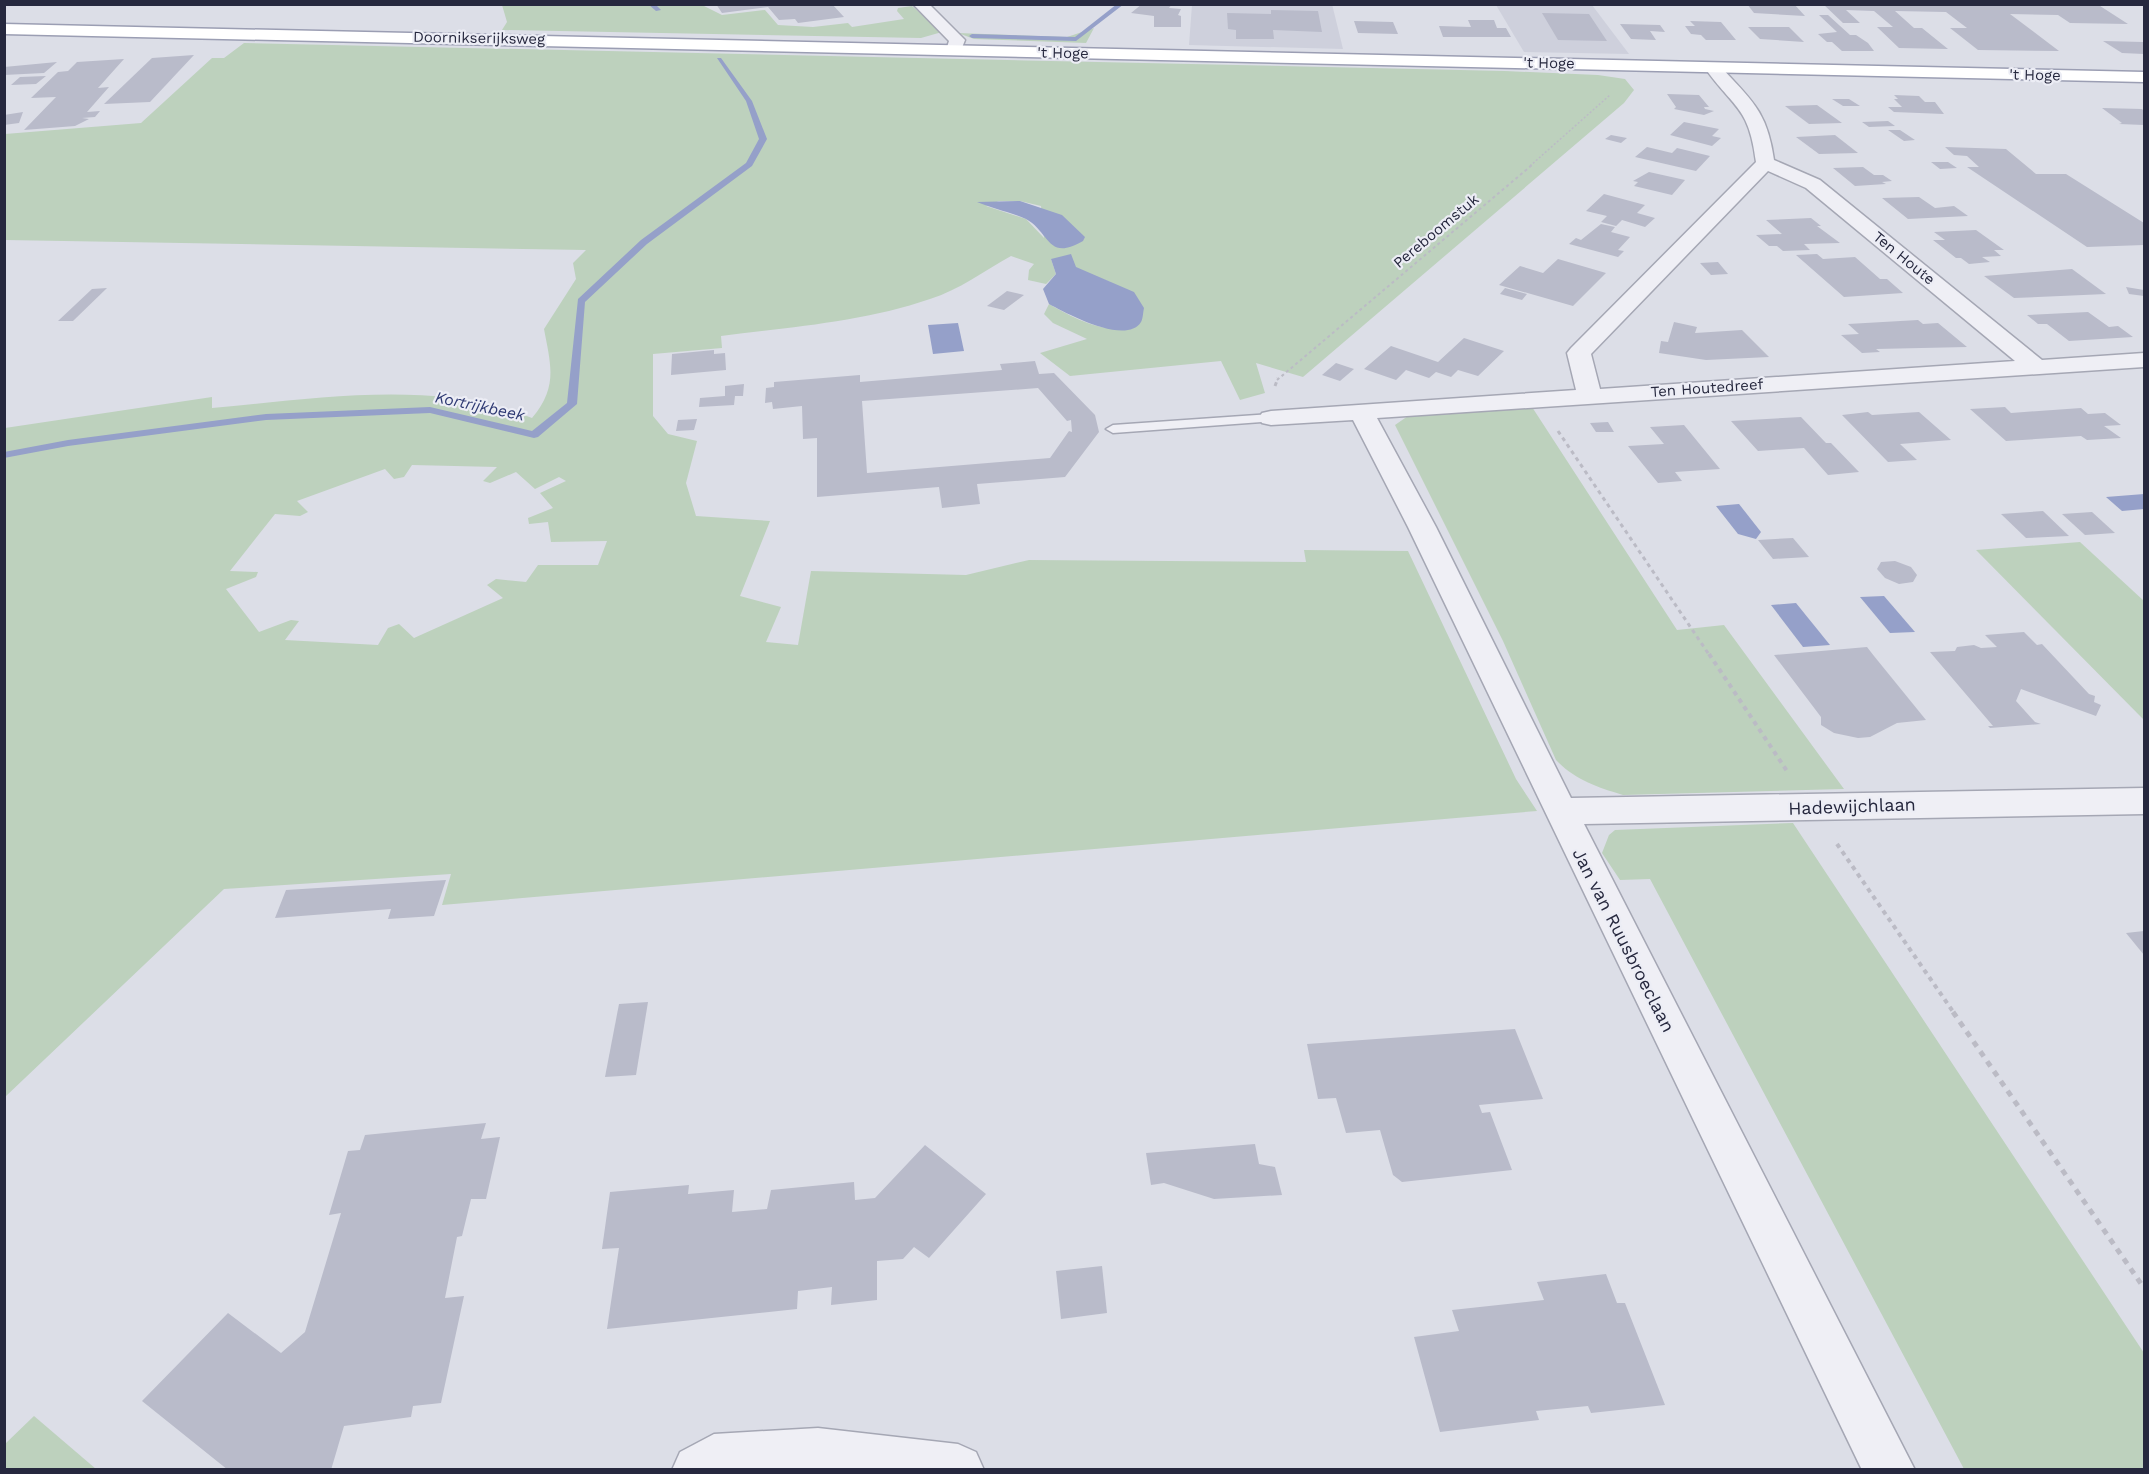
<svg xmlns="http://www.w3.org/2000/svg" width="2149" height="1474" viewBox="0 0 2149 1474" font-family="'Work Sans',sans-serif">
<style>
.built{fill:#ced0dc}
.green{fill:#bdd1bd;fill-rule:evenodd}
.water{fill:#95a0c9}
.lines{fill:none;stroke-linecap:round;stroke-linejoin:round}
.stream{fill:#95a0c9;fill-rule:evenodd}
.building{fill:#b9bbca;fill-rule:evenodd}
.service-casing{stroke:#a5a7b4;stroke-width:3}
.minor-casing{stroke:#a5a7b4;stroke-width:3}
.primary-casing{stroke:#9b9eb3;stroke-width:3}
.path-far4{stroke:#bbbbc5;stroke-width:1.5;stroke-dasharray:2 2;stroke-linecap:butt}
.path-far3{stroke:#bbbbc5;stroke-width:2;stroke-dasharray:3 3;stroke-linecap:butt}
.path-far2{stroke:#bbbbc5;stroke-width:3;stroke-dasharray:4 4;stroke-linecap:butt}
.path-far1{stroke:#bbbbc5;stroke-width:4;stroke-dasharray:4.5 4.5;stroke-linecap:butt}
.path{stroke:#bbbbc5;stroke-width:5;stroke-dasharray:6 6;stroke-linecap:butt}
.service{fill:#efeff5;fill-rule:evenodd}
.minor{fill:#efeff5;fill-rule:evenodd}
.primary{fill:#fff;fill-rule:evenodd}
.labels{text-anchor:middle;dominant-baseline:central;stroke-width:4.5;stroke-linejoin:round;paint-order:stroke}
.far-street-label{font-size:15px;fill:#26283e;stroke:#ecedf5}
.far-water-label{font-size:16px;font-style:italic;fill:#2f3a73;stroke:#ecedf5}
.street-label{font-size:18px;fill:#26283e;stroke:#ecedf5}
</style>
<rect width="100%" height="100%" fill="#dcdee7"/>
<g class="built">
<polygon points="1332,4 1343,49 1189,45 1192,5"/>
<polygon points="1496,5 1592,5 1629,54 1524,52"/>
</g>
<g class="green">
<polygon points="700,4 722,15 765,10 778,25 813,27 848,23 852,27 904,19 897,11 898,8 912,6 942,32 921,38 502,30 507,22 502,5"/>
<polygon points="1094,28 1086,43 974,39 958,33 1067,37"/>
<path d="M 244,43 L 1505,71 L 1598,75 L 1625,79 L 1634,90 L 1624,103 L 1303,377 L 1256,363 L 1265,393 L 1240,400 L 1221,361 L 1070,376 L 1040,353 L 1087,339 L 1053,323 L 1044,314 L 1049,304 C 1075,319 1102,333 1133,328 L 1110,282 L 1051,259 L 1056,274 L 1046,284 L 1028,280 L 1029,270 L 1034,264 L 1011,256 C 984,271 959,290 930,299 C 863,322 791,327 721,336 L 722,348 L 653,354 L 653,416 L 668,434 L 697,441 L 686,483 L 696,516 L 770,521 L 740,596 L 781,607 L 766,642 L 798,645 L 811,571 L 966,575 L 1029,560 L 1306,562 L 1304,550 L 1408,551 L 1516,779 L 1537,811 L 442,905 L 451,874 L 224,889 L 5,1097 L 5,428 L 212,397 L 212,408 C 314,399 435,378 532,418 C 558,387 551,366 544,329 L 576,279 L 573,263 L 586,250 L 5,240 L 5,134 L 141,123 L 212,58 L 224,58 ZM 999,201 L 1020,201 L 1041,206 L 1044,238 L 1026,219 L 986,206 ZM 412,465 L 497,467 L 483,481 L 490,483 L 516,472 L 535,489 L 559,477 L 566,481 L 540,493 L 553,508 L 528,518 L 529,524 L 548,522 L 551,542 L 607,541 L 598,565 L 538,565 L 526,582 L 496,579 L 487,585 L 503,598 L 414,638 L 399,624 L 388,628 L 378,645 L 285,640 L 299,621 L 291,620 L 259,632 L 226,589 L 256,577 L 258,572 L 230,571 L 275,514 L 300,516 L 308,512 L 297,501 L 385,469 L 394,479 L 404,477 Z"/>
<path d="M 1532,407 L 1677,630 L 1724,625 L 1844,789 L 1623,795 C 1597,787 1575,780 1556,760 L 1503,641 L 1395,425 L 1408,416 Z"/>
<polygon points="2080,542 2144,601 2144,720 1976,550"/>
<polygon points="1793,823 2144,1353 2144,1469 1964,1469 1650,879 1620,880 1602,853 1609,835 1615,830"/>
<polygon points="34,1416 96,1469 5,1469 5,1444"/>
</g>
<g class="water">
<path d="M 1020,201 L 1062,215 L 1085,237 L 1083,241 C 1047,262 1050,232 1026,219 C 1013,213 991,208 977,202 Z"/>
<path d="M 1071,254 L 1076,267 L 1134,292 L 1144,308 C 1143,312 1143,319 1141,322 C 1126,346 1066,313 1049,304 L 1043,289 L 1056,274 L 1051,259 Z"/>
<polygon points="958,323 964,351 933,354 928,325"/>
<polygon points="2144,494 2144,509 2122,511 2106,497"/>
<polygon points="1739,504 1761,532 1756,539 1738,534 1716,506"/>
<polygon points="1884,596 1915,632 1890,633 1860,597"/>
<polygon points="1796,603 1830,645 1803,647 1771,605"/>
</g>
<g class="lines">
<g class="stream">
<polygon points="648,4 655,4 661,10 656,11"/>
<polygon points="1117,4 1124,4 1076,41 972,38 969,36 972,34 1075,37"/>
<polygon points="717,58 721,58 752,101 767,139 752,166 647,244 585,302 577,404 538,437 534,438 430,413 266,420 68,446 4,458 4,452 68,440 266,414 430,407 532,431 567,403 578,299 641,240 746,163 759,139 746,101"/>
</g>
</g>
<g class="building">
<polygon points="716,4 832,4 844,17 798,23 795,19 779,20 768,7 722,13"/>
<polygon points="1142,4 1172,4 1169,8 1181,9 1178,15 1181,16 1181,27 1154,27 1154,16 1131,13"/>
<polygon points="1747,4 1794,4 1805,16 1754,13"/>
<polygon points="1823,4 2097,4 2128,24 2070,23 2058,15 2010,14 2059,51 1978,50 1950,28 1967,28 1946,12 1895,11 1914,28 1922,28 1948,49 1899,48 1877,27 1893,27 1874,11 1846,10 1860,23 1843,23"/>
<polygon points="1271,10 1318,11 1322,32 1273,30 1274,39 1236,39 1236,30 1228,29 1227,13 1271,14"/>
<polygon points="1542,13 1589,14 1607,41 1558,40"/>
<polygon points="1819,15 1828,15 1850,35 1856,35 1868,43 1874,51 1842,51 1832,42 1827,42 1818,34 1837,32"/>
<polygon points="1468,20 1494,20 1497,28 1506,28 1511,37 1443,37 1439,26 1471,27"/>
<polygon points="1354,21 1393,22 1398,34 1358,33"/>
<polygon points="1690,21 1721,22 1736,40 1706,40 1701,35 1691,34 1685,26 1695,26"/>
<polygon points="1620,24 1660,25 1665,32 1650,31 1656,40 1631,39"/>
<polygon points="1748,27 1789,27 1804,42 1760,39"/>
<polygon points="2103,41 2143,42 2144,54 2122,53"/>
<polygon points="194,55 150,102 104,104 152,58"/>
<polygon points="124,59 98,88 109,87 87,112 100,111 95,117 82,118 89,119 75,126 24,130 56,97 31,98 58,72 68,71 77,62"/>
<polygon points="57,62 44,73 4,75 4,67"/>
<polygon points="46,76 36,84 11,85 20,77"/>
<polygon points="1667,94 1699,95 1709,107 1704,107 1705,109 1714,111 1704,115 1674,109 1676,107"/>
<polygon points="1894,95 1919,96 1925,102 1935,102 1944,114 1894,112 1888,107 1902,107 1894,99 1898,99"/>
<polygon points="1832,99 1849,99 1860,106 1843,106"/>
<polygon points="1817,105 1842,123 1809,124 1785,106"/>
<polygon points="2102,108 2142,109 2144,111 2144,125 2119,124 2122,123"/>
<polygon points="23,112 19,123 4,125 4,115"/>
<polygon points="1888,121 1895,126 1869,127 1862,122"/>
<polygon points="1684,122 1719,129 1712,136 1721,138 1712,146 1670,135"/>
<polygon points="1888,130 1900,130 1915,140 1904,141"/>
<polygon points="1611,135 1627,138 1621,143 1605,139"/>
<polygon points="1835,135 1858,153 1819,154 1796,137"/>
<polygon points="1647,147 1672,153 1677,148 1710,156 1696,171 1635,157"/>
<polygon points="1945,147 2006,149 2036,174 2066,174 2144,223 2144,245 2087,247 1967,167 1979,167 1967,156 1954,155"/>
<polygon points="1931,162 1948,162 1957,168 1940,169"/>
<polygon points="1863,167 1874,175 1883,175 1892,181 1882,182 1886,184 1855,186 1833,168"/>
<polygon points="1649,172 1685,180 1672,195 1634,186 1638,182 1633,181"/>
<polygon points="1604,194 1645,205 1637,213 1655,218 1645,227 1622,220 1616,226 1601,222 1607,216 1586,211"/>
<polygon points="1919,197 1935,208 1954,206 1968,216 1908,219 1882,198"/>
<polygon points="1811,218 1821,226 1817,226 1840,243 1804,244 1810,250 1783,251 1777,246 1769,246 1756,235 1782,234 1766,220"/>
<polygon points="1601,224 1615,227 1611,232 1630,237 1618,250 1624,251 1618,257 1569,244 1576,238 1581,240"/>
<polygon points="1976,230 2004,250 1994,250 2001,256 1982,257 1990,262 1969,264 1961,258 1956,258 1933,240 1945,240 1934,232"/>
<polygon points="1817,254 1823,259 1855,257 1880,279 1887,279 1903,293 1844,297 1796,255"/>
<polygon points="1558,259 1606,273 1573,306 1499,285 1520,266 1543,273"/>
<polygon points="1718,262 1728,274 1711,275 1700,263"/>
<polygon points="2072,269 2106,294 2014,298 1984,276"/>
<polygon points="2126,287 2144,290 2144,296 2129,294"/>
<polygon points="107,288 73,321 58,321 92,289"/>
<polygon points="1505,288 1527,294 1522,300 1500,294"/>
<polygon points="1007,291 1024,295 1004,310 987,306"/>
<polygon points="2088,312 2109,327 2118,326 2133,337 2069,341 2047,324 2038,324 2027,315"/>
<polygon points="1918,320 1923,324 1938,323 1967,347 1876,349 1880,352 1862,353 1841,335 1859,334 1848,324"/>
<polygon points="1674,322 1697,327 1695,333 1742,330 1769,357 1706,360 1659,353 1661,341 1668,342"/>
<polygon points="1464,338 1504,351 1478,376 1458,370 1451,377 1436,372 1429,378 1406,370 1396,380 1364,369 1391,346 1438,362"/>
<polygon points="714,350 714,354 725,353 726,370 671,375 672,354"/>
<path d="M 1035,361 L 1039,374 L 1054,373 L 1095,415 L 1099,432 L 1065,477 L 977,484 L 980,504 L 942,508 L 939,487 L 817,497 L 817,438 L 803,439 L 802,406 L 773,409 L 772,402 L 765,403 L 766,388 L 774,387 L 774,382 L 860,375 L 860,382 L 1002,370 L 1000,364 ZM 1038,388 L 1067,421 L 1071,420 L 1072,432 L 1069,431 L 1050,458 L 867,473 L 862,401 Z"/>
<polygon points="1336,363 1354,369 1340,381 1322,375"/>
<polygon points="744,384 743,396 735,396 734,405 699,407 700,398 725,396 725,386"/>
<polygon points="2005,407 2011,413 2081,408 2088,414 2105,413 2121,425 2104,426 2121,438 2087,440 2081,436 2006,441 1970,409"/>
<polygon points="1868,412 1872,415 1919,412 1951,440 1900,444 1917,460 1888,462 1842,415"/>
<polygon points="1801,417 1826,443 1831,443 1859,472 1828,475 1804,448 1758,451 1731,421"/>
<polygon points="697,419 694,430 676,431 678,420"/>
<polygon points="1608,422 1614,432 1596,432 1590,423"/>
<polygon points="1684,425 1720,469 1675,472 1682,481 1658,483 1628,446 1664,444 1650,427"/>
<polygon points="2043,511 2069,536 2026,538 2001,514"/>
<polygon points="2092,512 2115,533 2085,535 2062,514"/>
<polygon points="1793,538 1809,557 1773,559 1758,540"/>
<polygon points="1895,561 1911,567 1917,575 1913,582 1899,584 1885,578 1877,569 1881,562"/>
<polygon points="2024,632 2037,645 2042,644 2089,694 2095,696 2094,702 2101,705 2096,716 2021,689 2016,701 2035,722 2041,724 1990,728 1988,726 1993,726 1930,652 1955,651 1957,647 1974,645 1981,648 1997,647 1985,635"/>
<polygon points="1867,647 1874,656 1926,720 1897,723 1870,737 1858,738 1834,733 1821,725 1821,717 1774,655"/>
<polygon points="446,880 434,916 388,919 391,909 275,918 286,890"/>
<polygon points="2144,931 2144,955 2126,933"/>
<polygon points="648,1002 636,1075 605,1077 619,1004"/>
<polygon points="1515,1029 1543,1099 1479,1105 1482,1113 1490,1112 1512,1170 1402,1182 1393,1175 1380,1130 1346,1133 1336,1098 1318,1099 1307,1044"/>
<polygon points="486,1123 481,1139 500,1137 486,1199 471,1199 462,1236 457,1237 445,1298 464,1296 441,1403 413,1406 411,1417 344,1426 331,1470 228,1470 142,1401 228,1313 281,1353 305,1332 341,1213 329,1215 348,1151 360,1150 365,1135"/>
<polygon points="1255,1144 1259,1164 1275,1167 1282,1195 1214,1199 1164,1183 1151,1185 1146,1153"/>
<polygon points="925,1145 986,1194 929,1258 914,1247 903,1259 877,1261 877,1300 831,1305 832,1287 798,1291 797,1309 607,1329 619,1248 602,1249 610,1192 689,1185 688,1194 734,1190 732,1212 767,1209 771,1190 854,1182 855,1200 875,1198"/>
<polygon points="1102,1266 1107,1313 1061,1319 1056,1271"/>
<polygon points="1606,1274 1617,1303 1625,1303 1665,1405 1591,1413 1588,1406 1536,1411 1539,1420 1440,1432 1414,1337 1459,1331 1452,1310 1544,1300 1537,1282"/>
</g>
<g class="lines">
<defs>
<polygon id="service" points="1271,414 1278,418 1276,421 1113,433 1106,429 1113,425"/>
<g id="minor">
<polygon points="913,4 929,4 965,40 960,53 948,53 946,50 949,41"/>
<path d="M 1713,63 L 1719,65 C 1751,100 1767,110 1774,160 L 1820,180 L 2042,360 L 2144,353 L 2144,367 L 1377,418 L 1436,527 L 1571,798 L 2144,788 L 2144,814 L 1584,824 L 1915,1470 L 1862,1470 L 1408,527 L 1353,420 L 1271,425 L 1262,423 L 1259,418 L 1262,413 L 1271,411 L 1576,390 L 1567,353 L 1571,348 L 1756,162 C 1749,106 1734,109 1705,68 ZM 1768,171 L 1806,188 L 2015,361 L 1600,389 L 1591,354 Z"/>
<polygon points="818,1428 958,1444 976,1452 984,1470 672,1470 680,1452 714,1434"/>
</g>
<polygon id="primary" points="4,24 2144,72 2144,82 4,34"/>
</defs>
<use href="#service" class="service-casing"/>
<use href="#minor" class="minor-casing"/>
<use href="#primary" class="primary-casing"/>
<polyline class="path-far4" points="1530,166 1610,95"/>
<polyline class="path-far3" points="1277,380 1532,165"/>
<g class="path-far2">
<polyline points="1275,386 1278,378"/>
<polyline points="1558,431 1710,656"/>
</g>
<g class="path-far1">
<polyline points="1709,654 1787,771"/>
<polyline points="1837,844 1954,1013"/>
</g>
<polyline class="path" points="1953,1012 2144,1288"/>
<use href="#service" class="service"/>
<use href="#minor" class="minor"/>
<use href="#primary" class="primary"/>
</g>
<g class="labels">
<g class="far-street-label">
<text transform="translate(479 38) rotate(1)">Doornikserijksweg</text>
<text transform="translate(1063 53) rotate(1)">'t Hoge</text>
<text transform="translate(1549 63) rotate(1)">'t Hoge</text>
<text transform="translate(2035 75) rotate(1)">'t Hoge</text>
<text transform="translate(1436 231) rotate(-40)">Pereboomstuk</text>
<text transform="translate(1904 258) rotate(39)">Ten Houte</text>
<text transform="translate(1707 388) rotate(-4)">Ten Houtedreef</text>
</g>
<g class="far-water-label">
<text transform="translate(480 406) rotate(12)">Kortrijkbeek</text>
</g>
<g class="street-label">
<text transform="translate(1852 806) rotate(-2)">Hadewijchlaan</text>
<text transform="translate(1624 940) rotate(63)">Jan van Ruusbroeclaan</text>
</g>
</g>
<rect width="2149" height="1474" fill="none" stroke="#26283e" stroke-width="12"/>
</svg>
